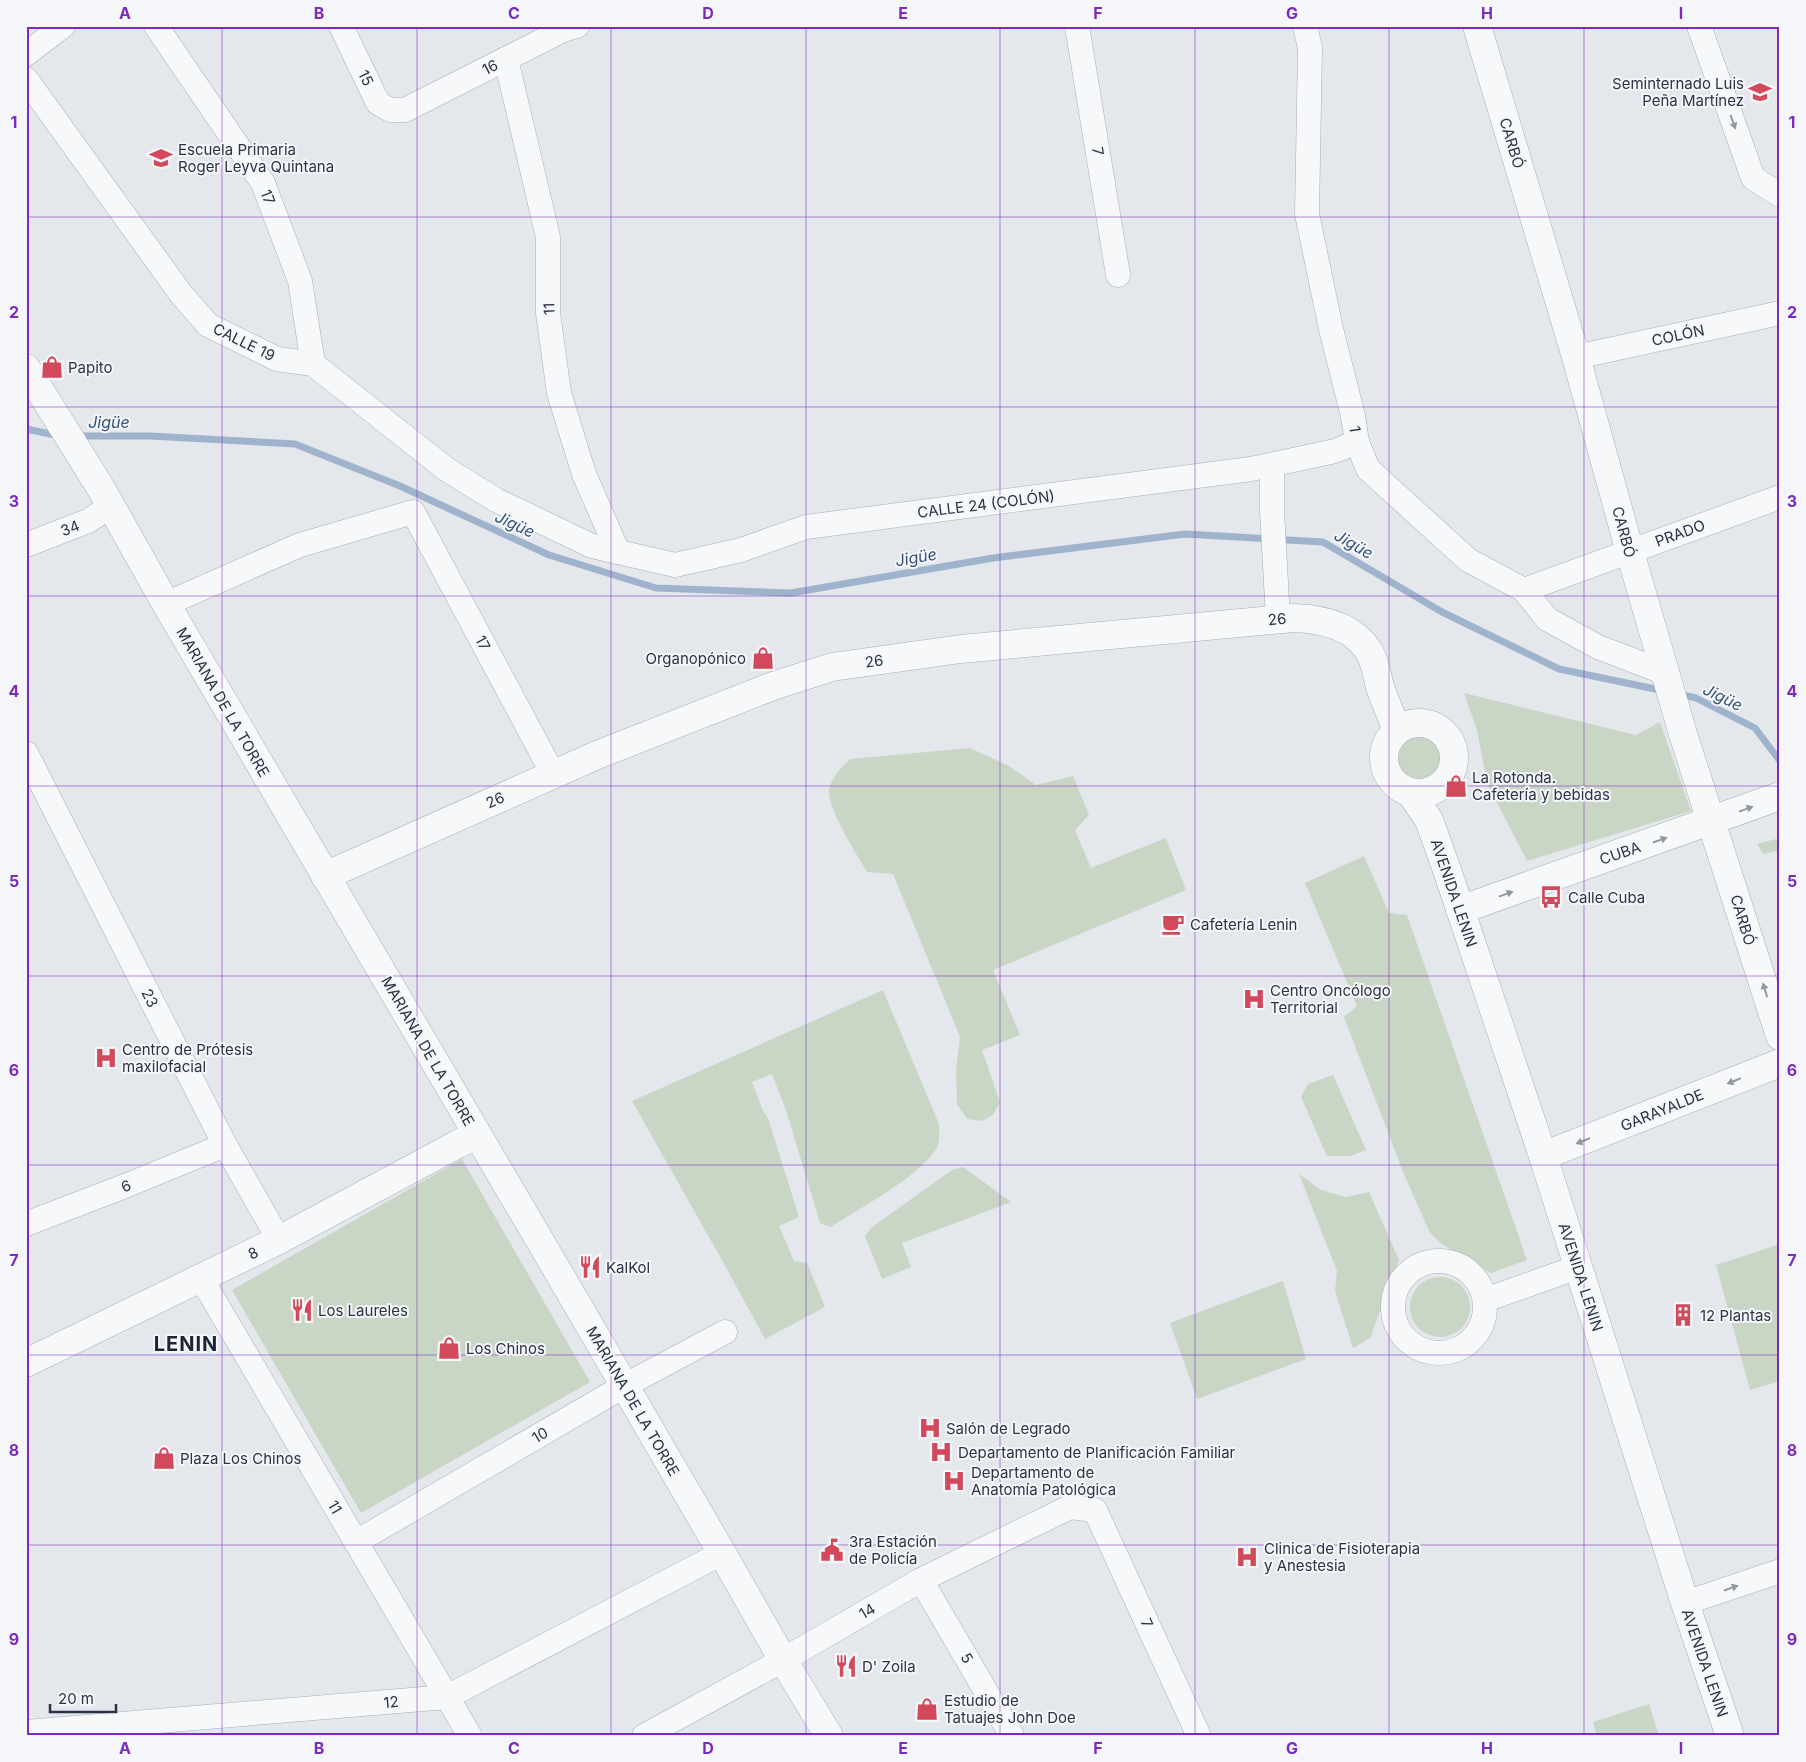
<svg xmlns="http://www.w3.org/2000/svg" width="1806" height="1762" viewBox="0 0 1806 1762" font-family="Inter,sans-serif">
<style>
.green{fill:#c9d6c5}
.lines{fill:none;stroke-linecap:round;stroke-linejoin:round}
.stream{stroke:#9fb4cc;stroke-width:7}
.minor-casing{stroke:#a9aeb7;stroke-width:25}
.tertiary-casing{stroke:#a9aeb7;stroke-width:29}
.minor{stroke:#f7f8fa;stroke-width:24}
.tertiary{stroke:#f7f8fa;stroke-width:28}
.oneway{fill:#9196a0}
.grid{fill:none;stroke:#7b2cbf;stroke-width:1;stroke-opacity:0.55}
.labels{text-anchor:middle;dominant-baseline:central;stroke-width:4;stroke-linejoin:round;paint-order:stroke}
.street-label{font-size:15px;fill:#2b3445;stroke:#f4f6f9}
.poi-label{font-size:15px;fill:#2b3445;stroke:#f4f6f9;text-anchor:start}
.water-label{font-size:16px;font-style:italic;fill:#34527a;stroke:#f4f6f9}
.district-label{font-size:20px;font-weight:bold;letter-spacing:1px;fill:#1d2536;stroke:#f4f6f9}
.neatline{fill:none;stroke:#7b2cbf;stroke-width:2}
.grid-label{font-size:16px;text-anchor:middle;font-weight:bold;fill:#7b2cbf}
</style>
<rect width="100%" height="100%" fill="#e4e7ec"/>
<g class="green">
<polygon points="1464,693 1636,735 1660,722 1691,811 1527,861 1487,783 1477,730"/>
<circle cx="1419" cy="757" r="24"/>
<path d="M 970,748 L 1009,766 L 1036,785 L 1073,776 L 1089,815 L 1075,830 L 1091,868 L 1166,838 L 1186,890 L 993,970 L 1020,1035 L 982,1050 L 1000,1102 L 993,1115 L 982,1121 L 967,1119 L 957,1104 L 956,1070 L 960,1037 L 893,874 L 867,872 C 856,853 829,812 829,791 C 830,779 842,767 850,759 Z"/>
<polygon points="1780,838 1780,850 1763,854 1757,844"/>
<polygon points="1364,856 1389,913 1407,915 1527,1260 1491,1273 1473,1263 1442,1244 1430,1233 1403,1172 1344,1017 1357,1006 1305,883"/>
<path d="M 883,990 L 939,1124 C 939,1131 940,1140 937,1147 C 924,1174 858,1209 831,1227 L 820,1223 L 786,1110 L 772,1074 L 752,1082 L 763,1111 L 768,1118 L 799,1217 L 779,1226 L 794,1261 L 807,1263 L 825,1307 L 765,1339 L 727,1269 L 632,1101 Z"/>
<polygon points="1333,1075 1366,1150 1350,1156 1327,1156 1301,1097 1308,1084"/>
<polygon points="462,1159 590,1382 361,1513 232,1290"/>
<polygon points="963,1167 1011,1202 902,1243 911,1267 882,1279 865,1236 872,1227 952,1170"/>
<polygon points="1299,1174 1321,1190 1346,1197 1369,1192 1399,1260 1370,1338 1353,1348 1335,1291 1337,1271"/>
<polygon points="1780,1244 1780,1381 1750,1390 1716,1265"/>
<circle cx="1440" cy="1307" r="30"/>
<polygon points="1283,1281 1306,1359 1197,1399 1170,1323"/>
<polygon points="1649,1704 1659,1736 1597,1736 1593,1722"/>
</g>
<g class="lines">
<g class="stream">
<polyline points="26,429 60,436"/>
<polyline points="76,436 150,436 295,444 400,486 549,555 656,588 791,593 993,558 1185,534 1323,542 1442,612 1559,669 1665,691"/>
<polyline points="1678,694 1696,698 1755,728 1780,761"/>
</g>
<defs>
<g id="minor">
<polyline points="156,26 263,183 300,281 313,364"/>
<polyline points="341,26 378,103 390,110 405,110 563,30 577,26"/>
<polyline points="1077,26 1118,275"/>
<polyline points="1305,26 1310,48 1307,214 1331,329 1353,416 1357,442 1368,469 1468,560 1524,590 1547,619 1598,647 1666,673"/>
<polyline points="1699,26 1753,178 1780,195"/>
<polyline points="26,54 63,26"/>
<polyline points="506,59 548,237 548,313 559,393 584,474 618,552"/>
<polyline points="26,79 181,294 208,325 277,359 313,364 446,469 496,500 592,546 675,565 741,550 806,527 1251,469 1335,451 1357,442"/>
<polyline points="1576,357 1780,313"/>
<polyline points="1272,466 1272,510 1278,619"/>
<polyline points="26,545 88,521 111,506"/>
<polyline points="1524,590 1780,497"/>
<polyline points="166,604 300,545 413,512 553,774"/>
<polyline points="26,753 225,1145 279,1240"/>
<polyline points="26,1224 125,1186 225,1145"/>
<circle cx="1439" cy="1307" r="46"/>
<polyline points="201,1278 470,1736"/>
<polyline points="1485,1300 1578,1267"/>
<polyline points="356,1542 624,1386 725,1332"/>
<polyline points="921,1580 1012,1736"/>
<polyline points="1685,1603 1780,1571"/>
<polyline points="26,1732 447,1697 722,1553"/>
<polyline points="644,1736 783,1660 921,1580 1070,1507 1095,1510 1199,1736"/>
</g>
<g id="tertiary">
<polyline points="1477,26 1576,357 1630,552 1683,734 1780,1036"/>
<polyline points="26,368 102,490 166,604 553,1263 722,1553 783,1660 829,1736"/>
<circle cx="1419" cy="758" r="35"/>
<polyline points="1410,792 1429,820 1448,873 1543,1156 1685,1603 1730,1736"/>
<path d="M 325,876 L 597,755 L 773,686 L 832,667 L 961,649 L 1294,618 C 1321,619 1352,625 1368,650 C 1375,660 1377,675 1380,687 C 1385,701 1391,715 1397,730"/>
<polyline points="1460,910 1780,796"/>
<polyline points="1543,1156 1780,1063"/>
<polyline points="26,1363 279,1240 458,1144 477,1135"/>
</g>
</defs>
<use href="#minor" class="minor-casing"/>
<use href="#tertiary" class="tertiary-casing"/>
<use href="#minor" class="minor"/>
<use href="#tertiary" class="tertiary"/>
</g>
<defs><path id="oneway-solid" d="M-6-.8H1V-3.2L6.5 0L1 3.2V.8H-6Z" transform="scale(1.25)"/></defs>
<g class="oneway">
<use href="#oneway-solid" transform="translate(1733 122) rotate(70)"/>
<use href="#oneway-solid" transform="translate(1746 809) rotate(-20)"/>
<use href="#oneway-solid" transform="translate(1660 840) rotate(-19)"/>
<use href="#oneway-solid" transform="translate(1506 894) rotate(-20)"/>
<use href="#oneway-solid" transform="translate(1765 990) rotate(-107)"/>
<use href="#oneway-solid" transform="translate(1734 1081) rotate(158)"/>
<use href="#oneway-solid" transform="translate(1583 1141) rotate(158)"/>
<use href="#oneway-solid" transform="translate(1731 1588) rotate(-19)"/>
</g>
<path class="grid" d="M 222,26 L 222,1736M 417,26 L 417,1736M 611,26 L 611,1736M 806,26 L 806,1736M 1000,26 L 1000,1736M 1195,26 L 1195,1736M 1389,26 L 1389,1736M 1584,26 L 1584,1736M 26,217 L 1780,217M 26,407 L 1780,407M 26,596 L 1780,596M 26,786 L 1780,786M 26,976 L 1780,976M 26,1165 L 1780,1165M 26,1355 L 1780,1355M 26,1545 L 1780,1545"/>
<defs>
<symbol id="school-bare" viewBox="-9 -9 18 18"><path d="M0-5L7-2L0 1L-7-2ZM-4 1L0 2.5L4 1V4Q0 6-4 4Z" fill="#d1495b" stroke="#f4f6f9" stroke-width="2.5" paint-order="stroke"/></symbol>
<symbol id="shop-bare" viewBox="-9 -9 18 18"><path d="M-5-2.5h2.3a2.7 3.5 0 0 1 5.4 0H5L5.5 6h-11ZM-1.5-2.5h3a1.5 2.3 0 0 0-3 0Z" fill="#d1495b" stroke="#f4f6f9" stroke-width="2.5" paint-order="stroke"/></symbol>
<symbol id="bus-bare" viewBox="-9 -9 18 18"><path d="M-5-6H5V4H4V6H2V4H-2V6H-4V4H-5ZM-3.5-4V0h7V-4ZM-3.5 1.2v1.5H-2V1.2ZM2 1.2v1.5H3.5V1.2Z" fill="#d1495b" stroke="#f4f6f9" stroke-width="2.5" paint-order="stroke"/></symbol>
<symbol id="cafe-bare" viewBox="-9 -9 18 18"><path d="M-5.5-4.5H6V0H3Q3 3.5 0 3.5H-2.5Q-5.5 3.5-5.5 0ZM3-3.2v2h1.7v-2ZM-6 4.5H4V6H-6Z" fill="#d1495b" stroke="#f4f6f9" stroke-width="2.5" paint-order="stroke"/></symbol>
<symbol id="hospital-bare" viewBox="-9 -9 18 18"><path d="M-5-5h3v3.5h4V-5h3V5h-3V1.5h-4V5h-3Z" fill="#d1495b" stroke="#f4f6f9" stroke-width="2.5" paint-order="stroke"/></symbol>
<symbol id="restaurant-bare" viewBox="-9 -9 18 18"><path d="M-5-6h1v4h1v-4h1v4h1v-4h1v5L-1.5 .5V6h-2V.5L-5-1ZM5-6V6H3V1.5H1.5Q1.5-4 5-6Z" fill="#d1495b" stroke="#f4f6f9" stroke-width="2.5" paint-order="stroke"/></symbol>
<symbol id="building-bare" viewBox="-9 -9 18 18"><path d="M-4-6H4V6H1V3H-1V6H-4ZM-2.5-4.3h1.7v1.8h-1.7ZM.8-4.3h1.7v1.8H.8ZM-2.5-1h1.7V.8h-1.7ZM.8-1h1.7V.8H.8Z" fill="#d1495b" stroke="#f4f6f9" stroke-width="2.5" paint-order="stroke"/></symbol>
<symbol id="civic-bare" viewBox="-9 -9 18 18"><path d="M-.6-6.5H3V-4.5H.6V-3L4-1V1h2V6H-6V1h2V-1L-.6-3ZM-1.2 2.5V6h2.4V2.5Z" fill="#d1495b" stroke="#f4f6f9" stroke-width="2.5" paint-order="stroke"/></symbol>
</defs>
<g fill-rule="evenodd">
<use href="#school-bare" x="1744" y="76" width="32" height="32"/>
<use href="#school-bare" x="145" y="142" width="32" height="32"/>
<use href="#shop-bare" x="36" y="351" width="32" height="32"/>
<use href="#shop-bare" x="747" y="642" width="32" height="32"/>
<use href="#shop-bare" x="1440" y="770" width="32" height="32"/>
<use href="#bus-bare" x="1535" y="881" width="32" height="32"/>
<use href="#cafe-bare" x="1157" y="908" width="32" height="32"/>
<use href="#hospital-bare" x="1238" y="983" width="32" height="32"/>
<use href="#hospital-bare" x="90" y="1042" width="32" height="32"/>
<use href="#restaurant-bare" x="574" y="1251" width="32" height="32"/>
<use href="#restaurant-bare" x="286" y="1294" width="32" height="32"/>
<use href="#building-bare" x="1667" y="1299" width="32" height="32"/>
<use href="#shop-bare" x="433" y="1332" width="32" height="32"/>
<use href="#hospital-bare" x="914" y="1412" width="32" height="32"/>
<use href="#hospital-bare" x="925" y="1436" width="32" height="32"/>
<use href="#shop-bare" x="148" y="1442" width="32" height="32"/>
<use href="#hospital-bare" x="938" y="1465" width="32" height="32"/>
<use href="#civic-bare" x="816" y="1534" width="32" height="32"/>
<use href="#hospital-bare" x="1231" y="1541" width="32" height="32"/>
<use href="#restaurant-bare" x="830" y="1650" width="32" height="32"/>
<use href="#shop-bare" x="911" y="1693" width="32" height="32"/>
</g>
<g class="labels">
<g class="street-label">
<text transform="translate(490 67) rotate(-27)">16</text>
<text transform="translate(366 78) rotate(64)">15</text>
<text transform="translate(1512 143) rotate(73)">CARBÓ</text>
<text transform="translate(1098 151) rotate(81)">7</text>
<text transform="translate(268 197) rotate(69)">17</text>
<text transform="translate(549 309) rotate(-92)">11</text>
<text transform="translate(1678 335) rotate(-12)">COLÓN</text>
<text transform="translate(244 342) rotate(26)">CALLE 19</text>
<text transform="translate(1355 429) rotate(82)">1</text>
<text transform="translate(986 504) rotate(-7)">CALLE 24 (COLÓN)</text>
<text transform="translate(70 528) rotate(-21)">34</text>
<text transform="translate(1624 532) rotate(75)">CARBÓ</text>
<text transform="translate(1680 533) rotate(-20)">PRADO</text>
<text transform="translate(1277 619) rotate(-5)">26</text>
<text transform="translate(483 643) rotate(62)">17</text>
<text transform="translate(874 661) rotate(-8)">26</text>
<text transform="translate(223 702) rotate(60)">MARIANA DE LA TORRE</text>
<text transform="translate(495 800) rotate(-24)">26</text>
<text transform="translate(1620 853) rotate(-19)">CUBA</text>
<text transform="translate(1454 893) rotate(71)">AVENIDA LENIN</text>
<text transform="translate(1743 920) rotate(73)">CARBÓ</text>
<text transform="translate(150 998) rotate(63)">23</text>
<text transform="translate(428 1051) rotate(60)">MARIANA DE LA TORRE</text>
<text transform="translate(1662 1110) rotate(-22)">GARAYALDE</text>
<text transform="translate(126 1186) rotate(-22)">6</text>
<text transform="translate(253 1253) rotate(-26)">8</text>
<text transform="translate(1581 1277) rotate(72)">AVENIDA LENIN</text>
<text transform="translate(633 1401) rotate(60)">MARIANA DE LA TORRE</text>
<text transform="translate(540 1435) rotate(-30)">10</text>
<text transform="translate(335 1507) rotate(60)">11</text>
<text transform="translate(867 1611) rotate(-30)">14</text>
<text transform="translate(1147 1623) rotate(65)">7</text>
<text transform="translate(967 1658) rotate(60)">5</text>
<text transform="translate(1705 1663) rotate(71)">AVENIDA LENIN</text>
<text transform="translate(391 1702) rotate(-5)">12</text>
</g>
<g class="poi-label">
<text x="1744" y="83" text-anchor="end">Seminternado Luis<tspan x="1744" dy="17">Peña Martínez</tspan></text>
<text x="178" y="149">Escuela Primaria<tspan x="178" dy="17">Roger Leyva Quintana</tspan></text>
<text x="68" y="367">Papito</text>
<text x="746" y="658" text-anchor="end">Organopónico</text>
<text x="1472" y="777">La Rotonda.<tspan x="1472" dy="17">Cafetería y bebidas</tspan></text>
<text x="1568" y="897">Calle Cuba</text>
<text x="1190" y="924">Cafetería Lenin</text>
<text x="1270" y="990">Centro Oncólogo<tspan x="1270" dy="17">Territorial</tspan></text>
<text x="122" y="1049">Centro de Prótesis<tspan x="122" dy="17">maxilofacial</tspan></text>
<text x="606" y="1267">KalKol</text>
<text x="318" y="1310">Los Laureles</text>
<text x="1700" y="1315">12 Plantas</text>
<text x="466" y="1348">Los Chinos</text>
<text x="946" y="1428">Salón de Legrado</text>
<text x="958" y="1452">Departamento de Planificación Familiar</text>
<text x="180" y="1458">Plaza Los Chinos</text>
<text x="971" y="1472">Departamento de<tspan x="971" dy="17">Anatomía Patológica</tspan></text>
<text x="849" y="1541">3ra Estación<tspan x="849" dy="17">de Policía</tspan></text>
<text x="1264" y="1548">Clinica de Fisioterapia<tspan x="1264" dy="17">y Anestesia</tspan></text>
<text x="862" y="1666">D' Zoila</text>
<text x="944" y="1700">Estudio de<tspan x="944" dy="17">Tatuajes John Doe</tspan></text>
</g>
<g class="water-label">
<text x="109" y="422">Jigüe</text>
<text transform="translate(515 524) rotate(25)">Jigüe</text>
<text transform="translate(1354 544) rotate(30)">Jigüe</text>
<text transform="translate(916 557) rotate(-10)">Jigüe</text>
<text transform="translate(1723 697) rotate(26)">Jigüe</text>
</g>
<g class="district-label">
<text x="186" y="1344">LENIN</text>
</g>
</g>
<rect width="1806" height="1762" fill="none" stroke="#f4f6f9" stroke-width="55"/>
<path d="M50 1704v8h66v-8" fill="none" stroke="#2b3445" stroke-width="2.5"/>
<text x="58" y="1704" font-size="15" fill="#2b3445" stroke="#f4f6f9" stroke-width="4" paint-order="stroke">20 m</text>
<rect x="28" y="28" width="1750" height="1706" class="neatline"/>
<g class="grid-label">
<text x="125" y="19">A</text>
<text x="319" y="19">B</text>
<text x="514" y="19">C</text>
<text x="708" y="19">D</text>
<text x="903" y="19">E</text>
<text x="1098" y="19">F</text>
<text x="1292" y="19">G</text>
<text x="1487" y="19">H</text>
<text x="1681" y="19">I</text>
<text x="14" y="128">1</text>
<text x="1792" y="128">1</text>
<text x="14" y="318">2</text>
<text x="1792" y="318">2</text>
<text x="14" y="507">3</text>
<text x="1792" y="507">3</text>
<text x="14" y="697">4</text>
<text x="1792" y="697">4</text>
<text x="14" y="887">5</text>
<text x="1792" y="887">5</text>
<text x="14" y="1076">6</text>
<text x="1792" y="1076">6</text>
<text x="14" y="1266">7</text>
<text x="1792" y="1266">7</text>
<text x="14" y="1456">8</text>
<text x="1792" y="1456">8</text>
<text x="14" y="1645">9</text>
<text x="1792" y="1645">9</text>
<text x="125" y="1754">A</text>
<text x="319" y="1754">B</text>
<text x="514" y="1754">C</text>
<text x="708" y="1754">D</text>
<text x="903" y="1754">E</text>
<text x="1098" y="1754">F</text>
<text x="1292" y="1754">G</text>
<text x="1487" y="1754">H</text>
<text x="1681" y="1754">I</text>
</g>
</svg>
